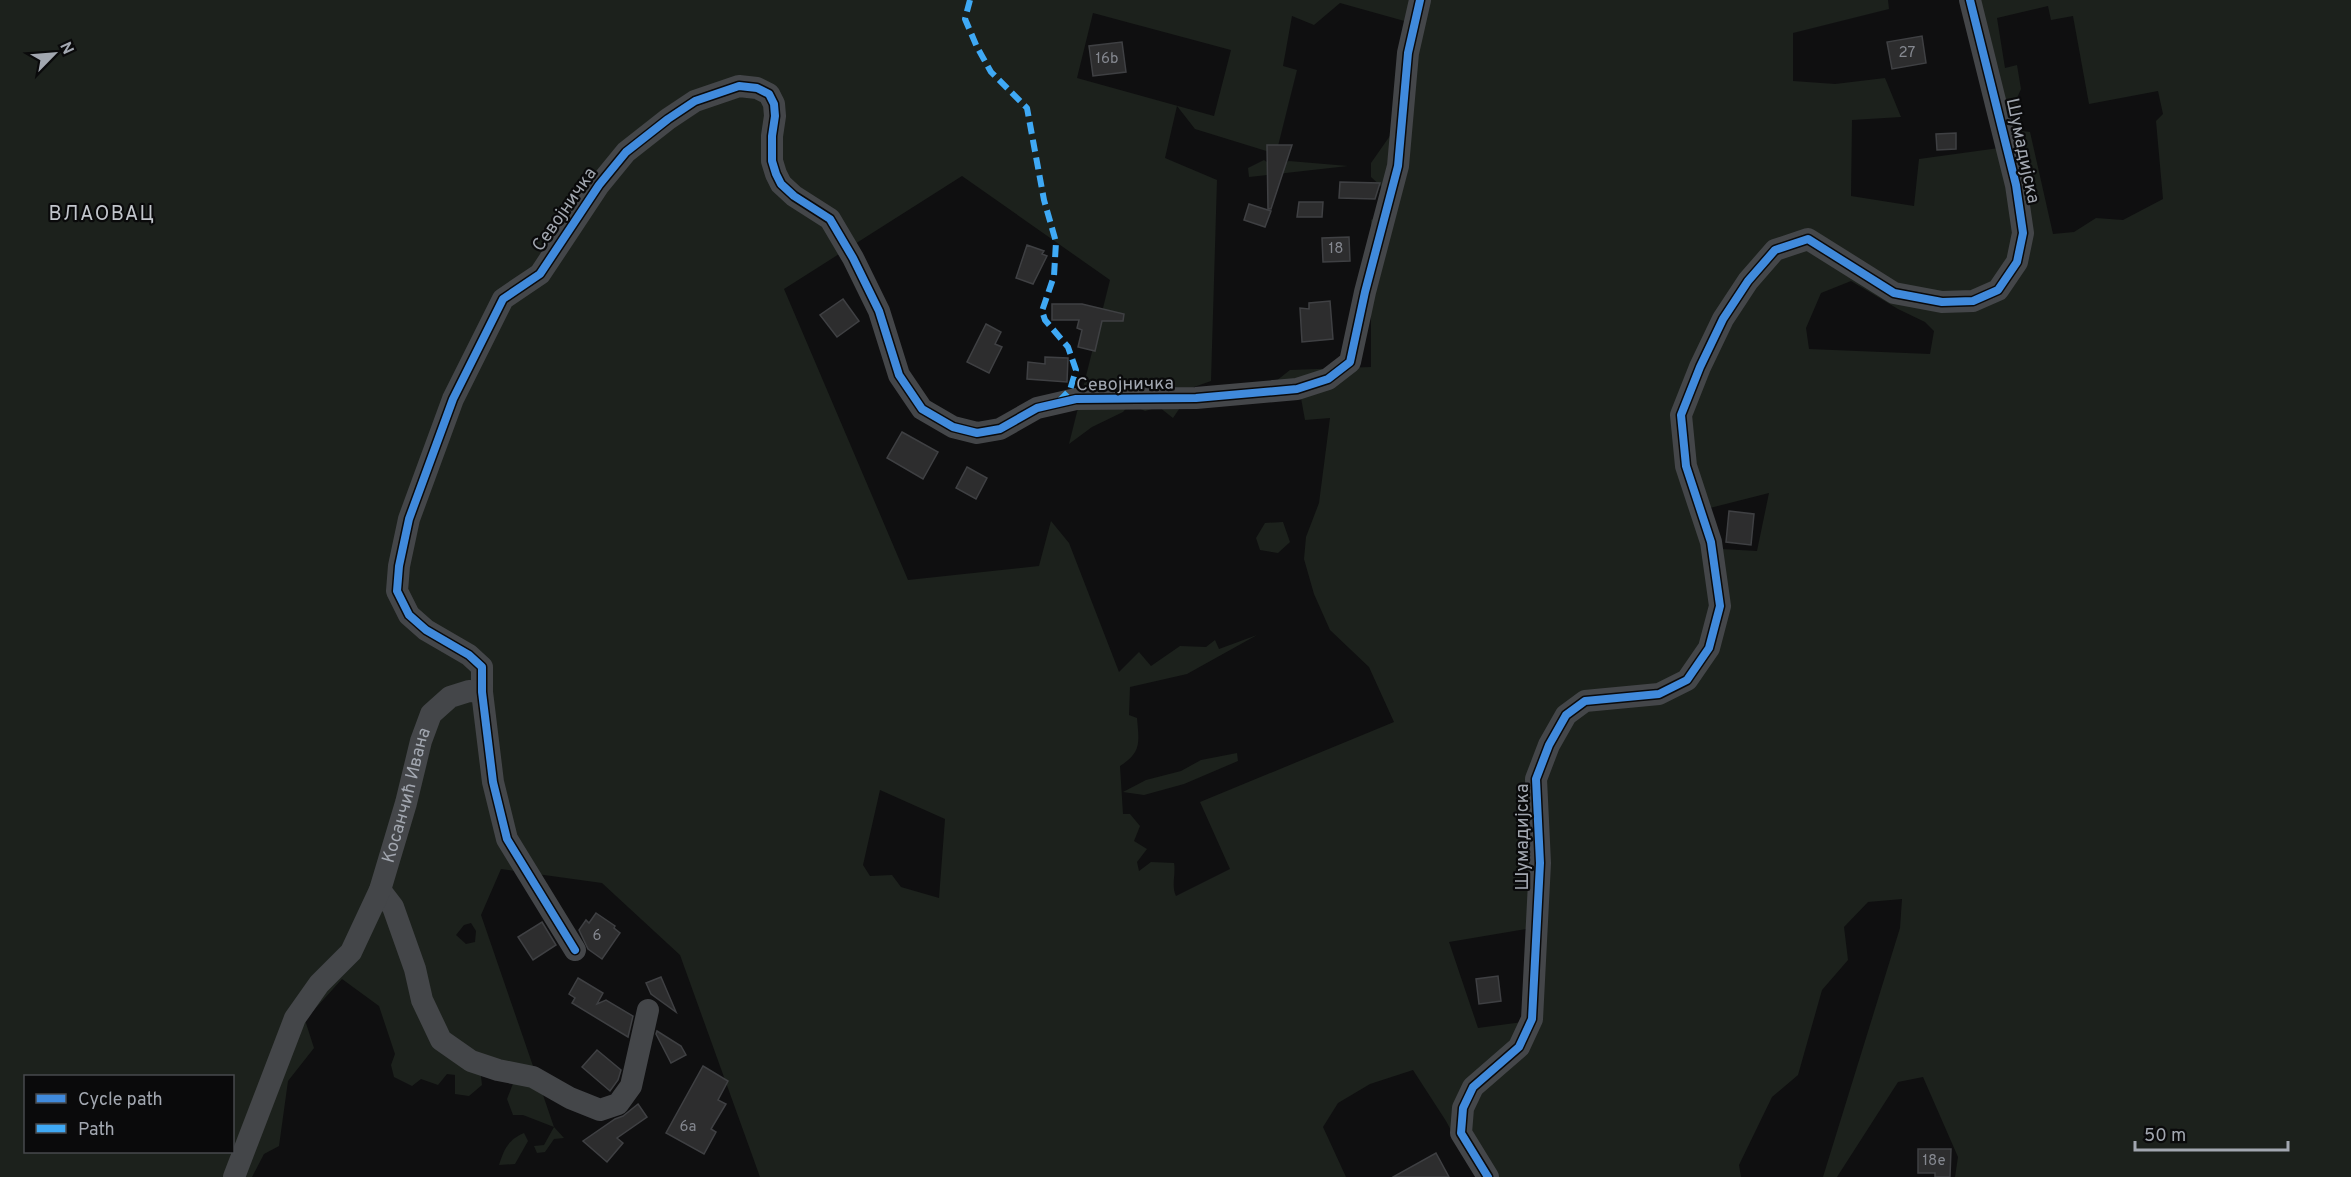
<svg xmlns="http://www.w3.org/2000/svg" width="2351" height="1177" viewBox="0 0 2351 1177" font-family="Overpass,sans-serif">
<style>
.green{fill:#1c211c;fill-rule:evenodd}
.building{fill:#2d2d2e;stroke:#3f4043;stroke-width:1.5}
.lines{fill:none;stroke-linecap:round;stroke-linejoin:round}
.minor{stroke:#444649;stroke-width:22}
.quiet{stroke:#3fa9f5;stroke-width:6;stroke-dasharray:12 6;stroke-linecap:butt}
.cycleway-casing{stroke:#0a0a0b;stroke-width:11}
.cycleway{stroke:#408adc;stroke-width:8}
.labels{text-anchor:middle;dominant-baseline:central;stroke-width:4.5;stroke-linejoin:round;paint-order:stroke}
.number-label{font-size:15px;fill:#858890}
.street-label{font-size:18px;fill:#a2a7b0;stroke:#0a0a0b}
.neighbourhood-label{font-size:20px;letter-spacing:1.5px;fill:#c2c6cc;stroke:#0a0a0b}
</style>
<rect width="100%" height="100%" fill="#0f0f10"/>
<g class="green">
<path d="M 0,0 L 1888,0 L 1889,9 L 1793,33 L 1793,81 L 1835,84 L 1885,78 L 1901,117 L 1852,120 L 1851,196 L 1914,206 L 1919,159 L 1999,148 L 1965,0 L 2351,0 L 2351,1177 L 1955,1177 L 1958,1157 L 1923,1077 L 1898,1082 L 1837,1177 L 1823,1177 L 1900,928 L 1902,899 L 1868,902 L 1844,927 L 1848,960 L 1822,990 L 1798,1075 L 1772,1097 L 1739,1165 L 1741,1177 L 1476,1177 L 1446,1121 L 1413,1070 L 1370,1084 L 1338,1103 L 1323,1127 L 1346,1177 L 760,1177 L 680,955 L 602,883 L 501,869 L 481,915 L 554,1127 L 564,1138 L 554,1139 L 545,1152 L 537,1153 L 534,1146 L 544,1145 L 554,1127 L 523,1115 L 513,1115 L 507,1099 L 514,1081 L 481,1076 L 482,1085 L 469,1096 L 455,1094 L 455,1075 L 447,1074 L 438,1085 L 421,1079 L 412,1086 L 394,1077 L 391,1065 L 395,1054 L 379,1006 L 342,979 L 305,1020 L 314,1048 L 288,1081 L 279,1146 L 264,1154 L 252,1177 L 0,1177 ZM 1340,3 L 1408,22 L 1394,130 L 1371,163 L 1371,177 L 1399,203 L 1371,220 L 1371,367 L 1290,370 L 1271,385 L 1301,398 L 1305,420 L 1330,418 L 1319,503 L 1306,537 L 1304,559 L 1314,594 L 1330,630 L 1369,667 L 1394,722 L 1200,802 L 1230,869 L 1176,896 C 1171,886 1176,874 1174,863 L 1151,862 L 1139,871 L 1137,862 L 1147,849 L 1134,841 L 1140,826 L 1130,814 L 1123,814 L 1120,766 C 1142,752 1139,742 1137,718 L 1129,715 L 1130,687 L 1187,674 L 1257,635 L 1219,649 L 1215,640 L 1206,647 L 1180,646 L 1151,666 L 1139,652 L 1119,672 L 1069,543 L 1051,521 L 1039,566 L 908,580 L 784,289 L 962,176 L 1110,280 L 1069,444 L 1092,427 L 1123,412 L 1130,404 L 1145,411 L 1159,407 L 1173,418 L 1194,387 L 1211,381 L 1217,180 L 1165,158 L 1177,106 L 1195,129 L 1276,154 L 1297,70 L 1283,66 L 1292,16 L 1314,25 ZM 2048,6 L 2051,20 L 2073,16 L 2089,104 L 2158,91 L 2163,114 L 2156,121 L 2163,199 L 2123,220 L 2096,218 L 2074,232 L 2053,234 L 2030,132 L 2022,131 L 2017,98 L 2021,89 L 2017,65 L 2005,68 L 1997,18 ZM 1093,13 L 1231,50 L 1214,116 L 1077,78 ZM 1851,281 L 1898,309 L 1925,322 L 1934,331 L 1930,354 L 1809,349 L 1806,328 L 1821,293 ZM 1769,493 L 1757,551 L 1721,549 L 1706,509 ZM 880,790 L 945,819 L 939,898 L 901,887 L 892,875 L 870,876 L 863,865 ZM 471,923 L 476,931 L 475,942 L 466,944 L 456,935 L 464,925 ZM 1526,929 L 1523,1022 L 1478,1028 L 1449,942 ZM 26,1076 L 232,1076 L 232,1152 L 26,1152 Z"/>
<polygon points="1264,160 1275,168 1289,161 1348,166 1249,177 1248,168"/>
<polygon points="1283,522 1290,542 1278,553 1260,550 1256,538 1265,523"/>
<polygon points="1237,753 1238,761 1184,784 1144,795 1123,792 1146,780 1181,771 1201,760"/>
<path d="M 524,1133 L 528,1141 L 515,1164 L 499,1165 C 504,1149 508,1140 524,1133 Z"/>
</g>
<g class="building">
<polygon points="1922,36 1926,63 1892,69 1887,42"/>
<polygon points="1122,42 1126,72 1093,76 1089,46"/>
<polygon points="1956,133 1956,149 1937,150 1936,134"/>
<polygon points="1267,145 1292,145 1271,209 1268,209"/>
<polygon points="1340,182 1380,183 1375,199 1339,198"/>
<polygon points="1299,202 1323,202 1322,217 1297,217"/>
<polygon points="1249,204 1271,211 1265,227 1244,220"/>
<polygon points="1349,237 1350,261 1323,262 1322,238"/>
<polygon points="1027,245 1044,251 1042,254 1047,256 1033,284 1016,278"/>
<polygon points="843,299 859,321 837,337 820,315"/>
<polygon points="1330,301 1333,339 1302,342 1300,308 1309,309 1309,303"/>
<polygon points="1052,304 1082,304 1124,314 1123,321 1102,321 1095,351 1078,347 1082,330 1077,328 1079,320 1052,320"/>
<polygon points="986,324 1001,332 995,344 1002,347 989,373 967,362"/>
<polygon points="1045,357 1068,358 1067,382 1027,379 1028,362 1045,364"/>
<polygon points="902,432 938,452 923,479 887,458"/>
<polygon points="967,467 987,478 976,499 956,488"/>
<polygon points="1729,511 1754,514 1751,545 1726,542"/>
<polygon points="596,913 615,926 614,928 620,933 602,959 588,949 579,930 586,920 589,923"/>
<polygon points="542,922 556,945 533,960 518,937"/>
<polygon points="1498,976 1501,1001 1479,1004 1476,979"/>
<polygon points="661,977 676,1012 651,994 646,983"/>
<polygon points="578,978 603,993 597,1004 606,1000 633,1016 628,1037 572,1003 575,998 569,994"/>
<polygon points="657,1031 681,1046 686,1055 671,1063 656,1034"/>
<polygon points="597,1050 621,1070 618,1080 610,1091 582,1067"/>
<polygon points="703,1066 728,1081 718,1100 726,1104 711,1129 716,1132 704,1154 666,1133"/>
<polygon points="638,1104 647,1117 617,1138 623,1143 607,1162 583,1141 615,1119 623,1116"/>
<polygon points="1918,1149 1951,1149 1950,1177 1935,1177 1935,1173 1918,1173"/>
<polygon points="1436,1153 1449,1177 1393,1177"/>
</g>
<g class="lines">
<g class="minor">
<polyline points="380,890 393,907 415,969 422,1000 441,1040 471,1061 498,1070 533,1077 570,1098 600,1110 618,1104 631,1086 648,1010"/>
<polyline points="575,950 507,839 493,782 482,692 482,667 469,655 426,630 409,615 397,591 399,566 409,519 453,399 503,299 540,274 599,185 626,152 668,119 695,101 739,86 757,88 769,94 774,104 775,116 772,136 772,161 776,174 781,184 794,196 830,219 853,258 879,311 899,375 922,409 953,427 977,433 1000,429 1037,408 1076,399 1196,398 1297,389 1328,379 1350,362 1365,292 1398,166 1408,53 1420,0"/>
<path id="s1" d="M 234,1177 L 295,1018 L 319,984 L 351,952 L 380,890 L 406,803 L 421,741 L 431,714 L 450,697 L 469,691 L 482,692"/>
<polyline points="1488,1177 1461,1133 1463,1108 1473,1087 1519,1047 1532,1019 1540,863 1536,779 1549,745 1566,715 1585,701 1659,694 1687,680 1709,648 1720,606 1711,542 1686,466 1681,415 1700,367 1723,319 1748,281 1775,250 1808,239 1894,293 1942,302 1973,301 1998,290 2017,262 2023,233 2016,185 1970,0"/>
</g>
<polyline class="quiet" points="970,0 965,19 977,47 991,72 1027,108 1044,200 1056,242 1054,276 1042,311 1045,320 1068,347 1076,370 1070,390 1060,400"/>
<defs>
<g id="cycleway">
<polyline points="575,950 507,839 493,782 482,692 482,667 469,655 426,630 409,615 397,591 399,566 409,519 453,399 503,299 540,274 599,185 626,152 668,119 695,101 739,86 757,88 769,94 774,104 775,116 772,136 772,161 776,174 781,184 794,196 830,219 853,258 879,311 899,375 922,409 953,427 977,433 1000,429 1037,408 1076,399 1196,398 1297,389 1328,379 1350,362 1365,292 1398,166 1408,53 1420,0"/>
<polyline points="1488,1177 1461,1133 1463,1108 1473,1087 1519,1047 1532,1019 1540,863 1536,779 1549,745 1566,715 1585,701 1659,694 1687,680 1709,648 1720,606 1711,542 1686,466 1681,415 1700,367 1723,319 1748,281 1775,250 1808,239 1894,293 1942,302 1973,301 1998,290 2017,262 2023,233 2016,185 1970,0"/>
</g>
</defs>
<use href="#cycleway" class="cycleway-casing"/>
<use href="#cycleway" class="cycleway"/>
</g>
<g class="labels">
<g class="number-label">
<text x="1907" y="53">27</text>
<text x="1107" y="59">16b</text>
<text x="1336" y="249">18</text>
<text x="597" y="936">6</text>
<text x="688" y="1127">6a</text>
<text x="1934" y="1161">18e</text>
</g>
<g class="street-label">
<text transform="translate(2022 151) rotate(78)">Шумадијска</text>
<text transform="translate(565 210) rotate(-55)">Севојничка</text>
<text transform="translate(1125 385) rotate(-1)">Севојничка</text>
<text stroke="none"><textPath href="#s1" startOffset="424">Косанчић Ивана</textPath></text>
<text transform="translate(1523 837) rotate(-90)">Шумадијска</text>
</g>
<g class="neighbourhood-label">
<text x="102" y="215">ВЛАОВАЦ</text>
</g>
</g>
<rect x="24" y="1075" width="210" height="78" fill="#0a0a0b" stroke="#47494d" stroke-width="1.5"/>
<rect x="36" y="1094" width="30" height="9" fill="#408adc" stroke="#47494d" stroke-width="1.5"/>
<text x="78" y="1105" font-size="18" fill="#a2a7b0">Cycle path</text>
<rect x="36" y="1124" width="30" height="9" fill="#3fa9f5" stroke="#47494d" stroke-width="1.5"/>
<text x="78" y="1135" font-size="18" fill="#a2a7b0">Path</text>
<g transform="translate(54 54) rotate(65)" stroke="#0a0a0b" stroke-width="4.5" paint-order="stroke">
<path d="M0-4.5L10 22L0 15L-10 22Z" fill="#a2a7b0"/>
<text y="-9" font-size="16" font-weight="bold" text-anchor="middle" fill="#a2a7b0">N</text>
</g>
<path d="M2135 1141v9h153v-9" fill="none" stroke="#a2a7b0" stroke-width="3"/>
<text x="2144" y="1141" font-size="18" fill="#a2a7b0" stroke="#0a0a0b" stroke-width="4.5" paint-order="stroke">50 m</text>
</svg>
